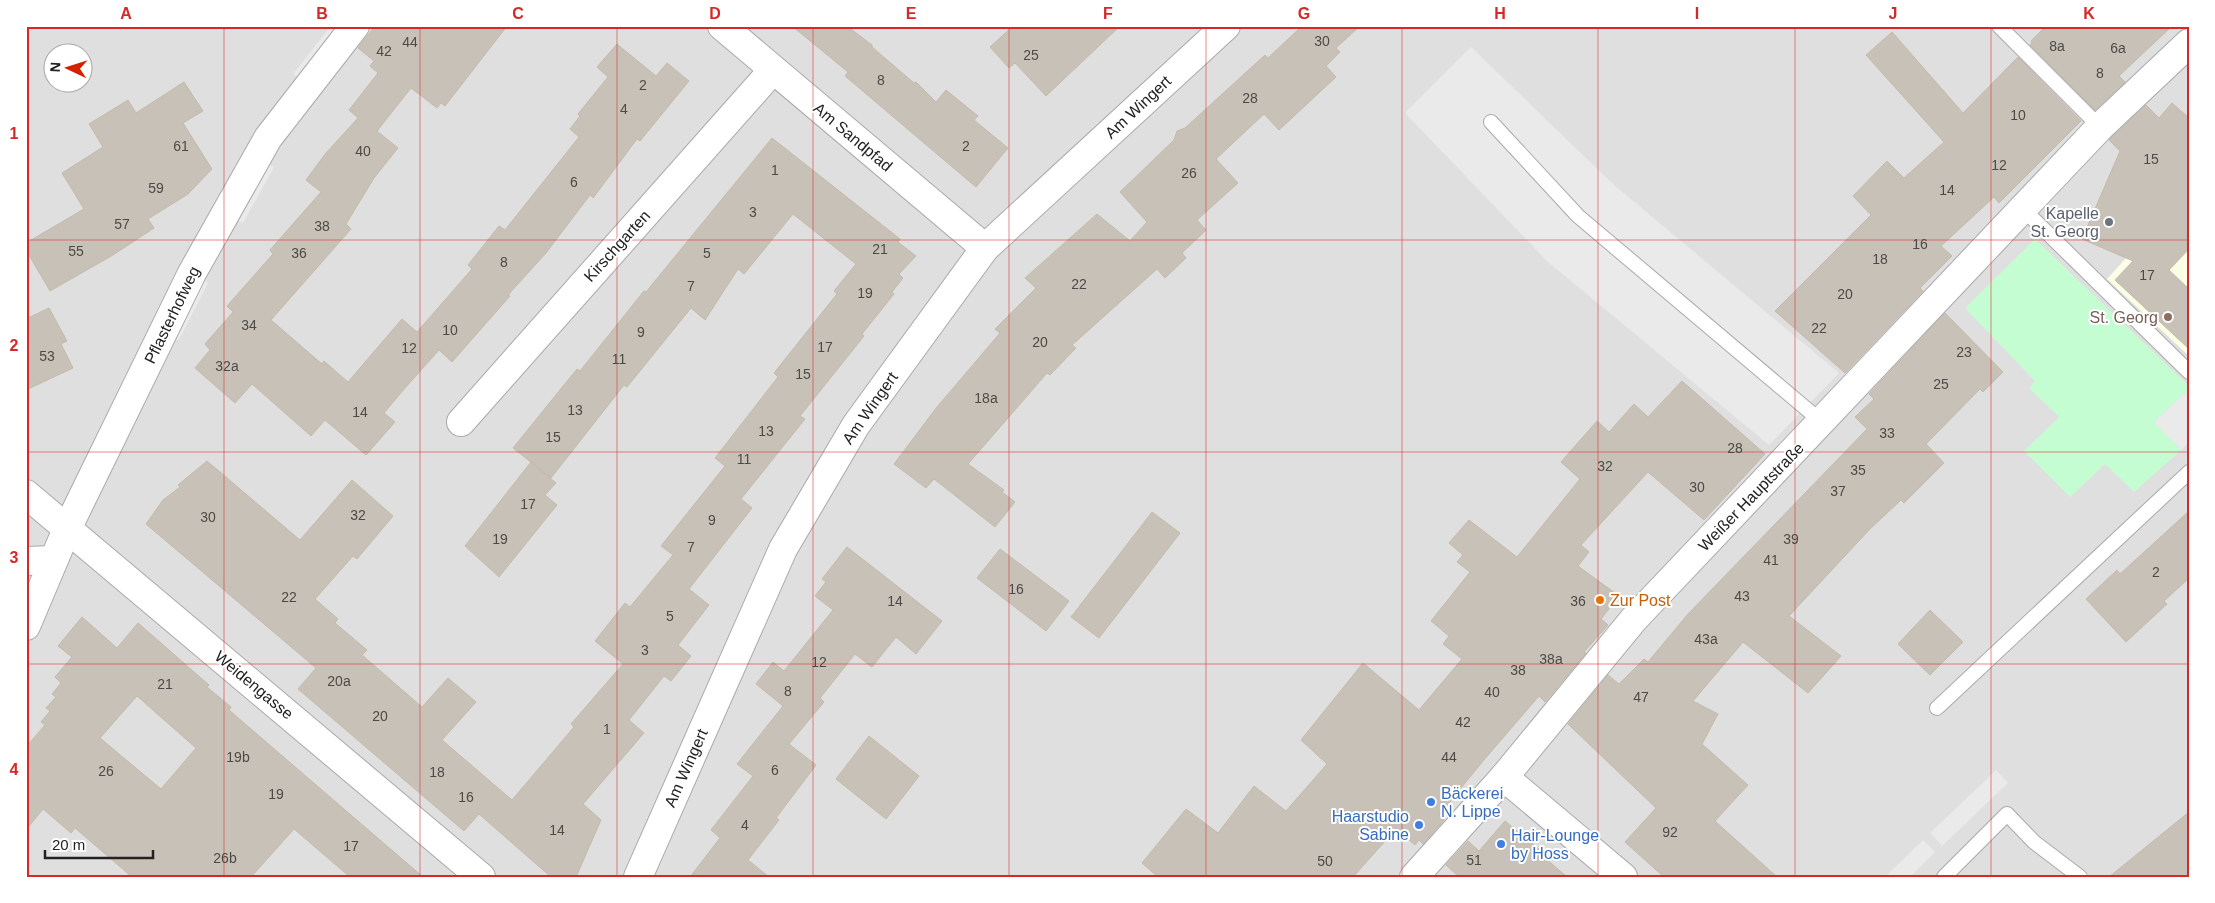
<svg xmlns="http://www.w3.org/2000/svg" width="2215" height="903" viewBox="0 0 2215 903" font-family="Helvetica,sans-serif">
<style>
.residential{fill:#e0dfdf;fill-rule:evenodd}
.education{fill:#fbffe5}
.park{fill:#c5fdd2}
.parking{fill:#eaeaea}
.building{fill:#c8c1b7;stroke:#c5baaa;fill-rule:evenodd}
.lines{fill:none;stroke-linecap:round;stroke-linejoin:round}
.lane-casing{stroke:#a9a9a9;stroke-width:16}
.street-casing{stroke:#a9a9a9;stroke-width:30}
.lane{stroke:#fff;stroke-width:14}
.street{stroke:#fff;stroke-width:28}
.grid{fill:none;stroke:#d62828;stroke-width:1;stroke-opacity:0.55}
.worship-dot{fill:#6b7280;stroke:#fff;stroke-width:2}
.education-dot{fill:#8d6e63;stroke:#fff;stroke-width:2}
.food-dot{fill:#e8710a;stroke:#fff;stroke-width:2}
.shop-dot{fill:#3f7fe0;stroke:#fff;stroke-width:2}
.labels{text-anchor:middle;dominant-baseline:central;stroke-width:4;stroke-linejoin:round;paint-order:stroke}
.number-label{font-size:14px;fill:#4c4a47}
.street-label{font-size:16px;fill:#222;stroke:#fff}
.worship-label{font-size:16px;fill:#5b616d;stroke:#fff;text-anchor:end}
.education-label{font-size:16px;fill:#785e54;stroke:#fff;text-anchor:end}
.food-label{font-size:16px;fill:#c56008;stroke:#fff;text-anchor:start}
.shop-label{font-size:16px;fill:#366cbe;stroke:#fff;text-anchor:start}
.neatline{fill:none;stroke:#d62828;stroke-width:2}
.grid-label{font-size:16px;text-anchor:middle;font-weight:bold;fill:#d62828}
</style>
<rect width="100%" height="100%" fill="#f2f1e8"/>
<path class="residential" d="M 26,26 L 2189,26 L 2189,877 L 26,877 ZM 52,52 L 82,52 L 82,82 L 52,82 Z"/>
<polygon class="education" points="2176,203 2189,215 2189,356 2107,279"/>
<polygon class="park" points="2035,239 2189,386 2189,389 2154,422 2181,450 2134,492 2105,464 2070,497 2024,451 2059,417 2029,388 2035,381 1965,308"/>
<g class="parking">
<polygon points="331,26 343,26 302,80 293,74"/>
<polygon points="1471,47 1614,185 1839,373 1769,445 1548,262 1405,113"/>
<polygon points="264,162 274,167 243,223 233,218"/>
<polygon points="199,278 208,283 179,340 169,335"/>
<polygon points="2189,389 2189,442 2181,450 2154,422"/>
<polygon points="1996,770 2008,783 1942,846 1930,833"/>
<polygon points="1923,840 1935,852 1910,877 1885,877"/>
</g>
<g class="building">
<polygon points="375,26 507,26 445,106 441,103 437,108 411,88 377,131 398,148 374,178 346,224 351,229 271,320 322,364 324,361 348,382 402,319 417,332 472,269 468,265 499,226 505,230 579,137 570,129 580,116 578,114 608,77 597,67 617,44 656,76 667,63 689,81 640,141 637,139 593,198 590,195 546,253 508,295 510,296 452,362 439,350 405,388 384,413 395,422 366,455 325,420 311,436 252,384 235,403 195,368 210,350 205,344 233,312 227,306 273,254 270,250 321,192 306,180 326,153 358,118 349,110 378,73 370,66 374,61 358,48"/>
<polygon points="792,26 847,26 872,45 872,47 914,83 916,82 936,102 946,90 978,116 974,120 1008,148 976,187 845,76 848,72"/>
<polygon points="1013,26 1120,26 1046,96 1015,63 1009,68 990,47"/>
<polygon points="1302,26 1360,26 1336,48 1340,52 1326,66 1336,77 1279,130 1264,114 1216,159 1238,183 1197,220 1206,230 1182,253 1186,258 1165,278 1157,269 1072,345 1076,348 1050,375 1047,373 968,464 1004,490 1002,492 1015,502 995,527 934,479 926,488 894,464 937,407 1000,333 995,329 1036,288 1025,278 1097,214 1130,241 1147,222 1120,192 1174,140 1177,131 1185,128 1265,55 1268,58"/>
<polygon points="2046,26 2172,26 2119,76 2125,82 2095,110 2030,45 2032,43 2031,41"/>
<polygon points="1892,32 1963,113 2018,57 2081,121 1999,203 1994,197 1941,246 1952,256 1920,288 1923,291 1845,373 1775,311 1871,215 1853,196 1887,161 1904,178 1944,142 1866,55"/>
<polygon points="184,82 203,111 183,123 212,169 188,194 148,219 154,228 113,255 50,291 26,250 26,243 84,209 62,173 103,147 89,124 128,100 136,113"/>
<polygon points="2172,103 2189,118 2189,249 2169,270 2189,289 2189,349 2115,280 2133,261 2082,239 2120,151 2109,140 2146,105 2159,118"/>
<polygon points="772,138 900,239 898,242 916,256 899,274 903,278 892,292 894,294 862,334 864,336 800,416 805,419 741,499 752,508 689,589 709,605 678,645 691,656 671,681 664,676 629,720 644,733 583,804 601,820 576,877 551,877 479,814 464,831 298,689 316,668 146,524 163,500 180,487 178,485 207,461 300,540 352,480 393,516 357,559 353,556 315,599 338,619 335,623 367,650 362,655 422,707 448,678 476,702 442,740 512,800 574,727 571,724 623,664 595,641 625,603 630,607 673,555 661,546 725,466 715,458 778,377 774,373 837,294 834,291 856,264 793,214 744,274 738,269 705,320 691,308 627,387 624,385 551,478 513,448 577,369 580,371 644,291 646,292"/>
<polygon points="49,308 67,341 61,344 73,368 26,390 26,319"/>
<polygon points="1945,313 2003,372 1983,392 1980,389 1926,444 1944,463 1904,503 1901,500 1870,529 1789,616 1841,656 1808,693 1743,642 1693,701 1718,714 1702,744 1748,785 1715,821 1777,877 1664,877 1625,842 1656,808 1568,724 1608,675 1619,684 1644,659 1648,662 1688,614 1867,429 1855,417 1874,399 1869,394"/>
<polygon points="1682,381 1765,454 1704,520 1648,472 1581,545 1589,552 1578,566 1619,596 1601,619 1608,625 1584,652 1586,653 1545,702 1539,696 1483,761 1439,815 1444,820 1423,844 1419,840 1415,845 1396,829 1353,877 1158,877 1142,863 1186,809 1218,833 1254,786 1286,811 1327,764 1301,740 1363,663 1419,710 1462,659 1443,644 1449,636 1431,621 1470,572 1457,562 1463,555 1449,543 1469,520 1517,557 1580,479 1561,462 1597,421 1609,432 1634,404 1648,417"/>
<polygon points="531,462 556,483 545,495 557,505 499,577 465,546"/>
<polygon points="2189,511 2189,578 2164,601 2167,604 2126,642 2086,599 2117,570 2120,574"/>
<polygon points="1152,512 1180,533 1099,638 1071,617"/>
<polygon points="847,547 942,621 916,654 896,637 872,667 855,654 820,698 824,702 789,744 816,765 776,818 779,820 748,860 769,877 690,877 720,838 711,830 753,776 737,764 783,706 756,684 773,662 784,671 833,610 815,596 826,582 822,579"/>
<polygon points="1000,549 1069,601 1046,631 977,578"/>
<polygon points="1930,610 1963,642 1930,675 1898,644"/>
<path d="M 82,617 L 117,648 L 138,623 L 209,685 L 207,687 L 231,707 L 229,710 L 423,877 L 350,877 L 294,829 L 251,877 L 132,877 L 75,828 L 71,833 L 43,809 L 26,830 L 26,747 L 45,725 L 41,722 L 50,711 L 46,708 L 56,697 L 52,694 L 61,683 L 55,677 L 72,657 L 58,646 ZM 137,696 L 196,748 L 161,789 L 100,738 Z"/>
<polygon points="869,736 919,776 886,819 836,779"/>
<polygon points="2189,812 2189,877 2109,877"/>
<polygon points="1505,821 1547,856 1545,858 1567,877 1455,877 1457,875 1446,865 1468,841 1479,851"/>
</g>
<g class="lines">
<defs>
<g id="lane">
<polyline points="1999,26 2100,127"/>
<polyline points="1491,122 1578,216 1822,422"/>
<polyline points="2022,208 2189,372"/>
<polyline points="1937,708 2189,472"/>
<polyline points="1944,877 2007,814 2034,842 2080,877"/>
</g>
<g id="street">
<polyline points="722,26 985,248"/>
<polyline points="461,422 773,70"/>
<polyline points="26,494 481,877"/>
<polyline points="26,561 53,560"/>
<polyline points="26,626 67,529 192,273 268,138 355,26"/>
<polyline points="1504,777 1623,877"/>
<polyline points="638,877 783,549 856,425 985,248 1226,26"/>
<polyline points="1414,877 1504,777 1634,619 2100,127 2189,43"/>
</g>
</defs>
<use href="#lane" class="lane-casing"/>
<use href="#street" class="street-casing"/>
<use href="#lane" class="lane"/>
<use href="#street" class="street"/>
</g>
<path class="grid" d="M 224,26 L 224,877M 420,26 L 420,877M 617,26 L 617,877M 813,26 L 813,877M 1009,26 L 1009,877M 1206,26 L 1206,877M 1402,26 L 1402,877M 1598,26 L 1598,877M 1795,26 L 1795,877M 1991,26 L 1991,877M 26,240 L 2189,240M 26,452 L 2189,452M 26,664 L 2189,664"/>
<circle class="worship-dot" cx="2109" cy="222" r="5"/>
<circle class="education-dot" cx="2168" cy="317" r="5"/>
<circle class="food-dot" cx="1600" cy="600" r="5"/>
<g class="shop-dot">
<circle cx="1431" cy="802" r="5"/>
<circle cx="1419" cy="825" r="5"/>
<circle cx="1501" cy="844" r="5"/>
</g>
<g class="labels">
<g class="number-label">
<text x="1322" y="41">30</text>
<text x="410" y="42">44</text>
<text x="2057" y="46">8a</text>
<text x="2118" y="48">6a</text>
<text x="384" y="51">42</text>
<text x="1031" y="55">25</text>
<text x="2100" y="73">8</text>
<text x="881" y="80">8</text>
<text x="643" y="85">2</text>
<text x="1250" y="98">28</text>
<text x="624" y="109">4</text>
<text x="2018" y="115">10</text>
<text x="181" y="146">61</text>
<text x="966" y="146">2</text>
<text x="363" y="151">40</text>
<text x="2151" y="159">15</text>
<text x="1999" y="165">12</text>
<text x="775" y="170">1</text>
<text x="1189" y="173">26</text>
<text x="574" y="182">6</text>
<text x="156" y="188">59</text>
<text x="1947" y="190">14</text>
<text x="753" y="212">3</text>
<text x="122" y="224">57</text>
<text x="322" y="226">38</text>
<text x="1920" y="244">16</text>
<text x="880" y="249">21</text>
<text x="76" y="251">55</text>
<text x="299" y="253">36</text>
<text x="707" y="253">5</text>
<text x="1880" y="259">18</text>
<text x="504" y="262">8</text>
<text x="2147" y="275">17</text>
<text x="1079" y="284">22</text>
<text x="691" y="286">7</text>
<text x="865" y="293">19</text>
<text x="1845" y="294">20</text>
<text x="249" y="325">34</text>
<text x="1819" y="328">22</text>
<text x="450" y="330">10</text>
<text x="641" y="332">9</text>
<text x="1040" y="342">20</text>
<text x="825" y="347">17</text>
<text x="409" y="348">12</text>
<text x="1964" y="352">23</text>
<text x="47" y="356">53</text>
<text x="619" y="359">11</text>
<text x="227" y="366">32a</text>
<text x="803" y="374">15</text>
<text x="1941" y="384">25</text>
<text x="986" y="398">18a</text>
<text x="575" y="410">13</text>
<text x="360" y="412">14</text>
<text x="766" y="431">13</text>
<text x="1887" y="433">33</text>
<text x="553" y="437">15</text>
<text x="1735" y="448">28</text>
<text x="744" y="459">11</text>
<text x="1605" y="466">32</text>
<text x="1858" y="470">35</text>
<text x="1697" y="487">30</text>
<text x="1838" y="491">37</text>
<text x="528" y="504">17</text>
<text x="358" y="515">32</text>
<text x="208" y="517">30</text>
<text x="712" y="520">9</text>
<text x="500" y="539">19</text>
<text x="1791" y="539">39</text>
<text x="691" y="547">7</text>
<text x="1771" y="560">41</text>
<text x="2156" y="572">2</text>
<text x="1016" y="589">16</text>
<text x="1742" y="596">43</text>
<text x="289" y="597">22</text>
<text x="895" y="601">14</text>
<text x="1578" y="601">36</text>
<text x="670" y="616">5</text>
<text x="1706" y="639">43a</text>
<text x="645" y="650">3</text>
<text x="1551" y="659">38a</text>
<text x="819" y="662">12</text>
<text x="1518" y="670">38</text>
<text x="339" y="681">20a</text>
<text x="165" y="684">21</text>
<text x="788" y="691">8</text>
<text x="1492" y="692">40</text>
<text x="1641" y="697">47</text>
<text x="380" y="716">20</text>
<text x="1463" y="722">42</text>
<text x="607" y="729">1</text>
<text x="238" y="757">19b</text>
<text x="1449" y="757">44</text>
<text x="775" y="770">6</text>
<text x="106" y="771">26</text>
<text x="437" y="772">18</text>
<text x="276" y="794">19</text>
<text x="466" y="797">16</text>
<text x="745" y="825">4</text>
<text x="557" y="830">14</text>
<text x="1670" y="832">92</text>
<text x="351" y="846">17</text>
<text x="225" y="858">26b</text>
<text x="1474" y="860">51</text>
<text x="1325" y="861">50</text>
</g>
<g class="street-label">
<text transform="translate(1138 107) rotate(-43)">Am Wingert</text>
<text transform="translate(853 137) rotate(40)">Am Sandpfad</text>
<text transform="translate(617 246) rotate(-48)">Kirschgarten</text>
<text transform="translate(172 315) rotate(-64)">Pflasterhofweg</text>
<text transform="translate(870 408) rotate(-55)">Am Wingert</text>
<text transform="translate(1751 497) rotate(-46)">Weißer Hauptstraße</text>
<text transform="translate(254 685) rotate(40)">Weidengasse</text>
<text transform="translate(686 768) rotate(-66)">Am Wingert</text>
</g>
<g class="worship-label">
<text x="2099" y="213">Kapelle<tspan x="2099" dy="18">St. Georg</tspan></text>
</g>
<g class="education-label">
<text x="2158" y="317">St. Georg</text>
</g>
<g class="food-label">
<text x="1610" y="600">Zur Post</text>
</g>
<g class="shop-label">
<text x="1441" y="793">Bäckerei<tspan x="1441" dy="18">N. Lippe</tspan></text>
<text x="1409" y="816" text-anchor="end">Haarstudio<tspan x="1409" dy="18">Sabine</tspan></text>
<text x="1511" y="835">Hair-Lounge<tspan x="1511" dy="18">by Hoss</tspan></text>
</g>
</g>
<rect width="2215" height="903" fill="none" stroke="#ffffff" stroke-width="55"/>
<g transform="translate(68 68) rotate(274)"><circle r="24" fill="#ffffff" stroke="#a7a7a7"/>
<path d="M0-4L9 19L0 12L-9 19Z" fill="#d42100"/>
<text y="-8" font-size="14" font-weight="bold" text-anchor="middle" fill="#222222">N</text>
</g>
<path d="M45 850v8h108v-8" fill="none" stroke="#222222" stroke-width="2.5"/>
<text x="52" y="850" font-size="15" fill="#222222" stroke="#ffffff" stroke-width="4" paint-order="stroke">20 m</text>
<rect x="28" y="28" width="2160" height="848" class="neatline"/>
<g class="grid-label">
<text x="126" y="19">A</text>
<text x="322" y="19">B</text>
<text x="518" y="19">C</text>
<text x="715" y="19">D</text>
<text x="911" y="19">E</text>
<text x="1108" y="19">F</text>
<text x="1304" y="19">G</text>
<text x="1500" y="19">H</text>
<text x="1697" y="19">I</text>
<text x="1893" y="19">J</text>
<text x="2089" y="19">K</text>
<text x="14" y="139">1</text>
<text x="14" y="351">2</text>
<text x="14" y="563">3</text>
<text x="14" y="775">4</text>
</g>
</svg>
